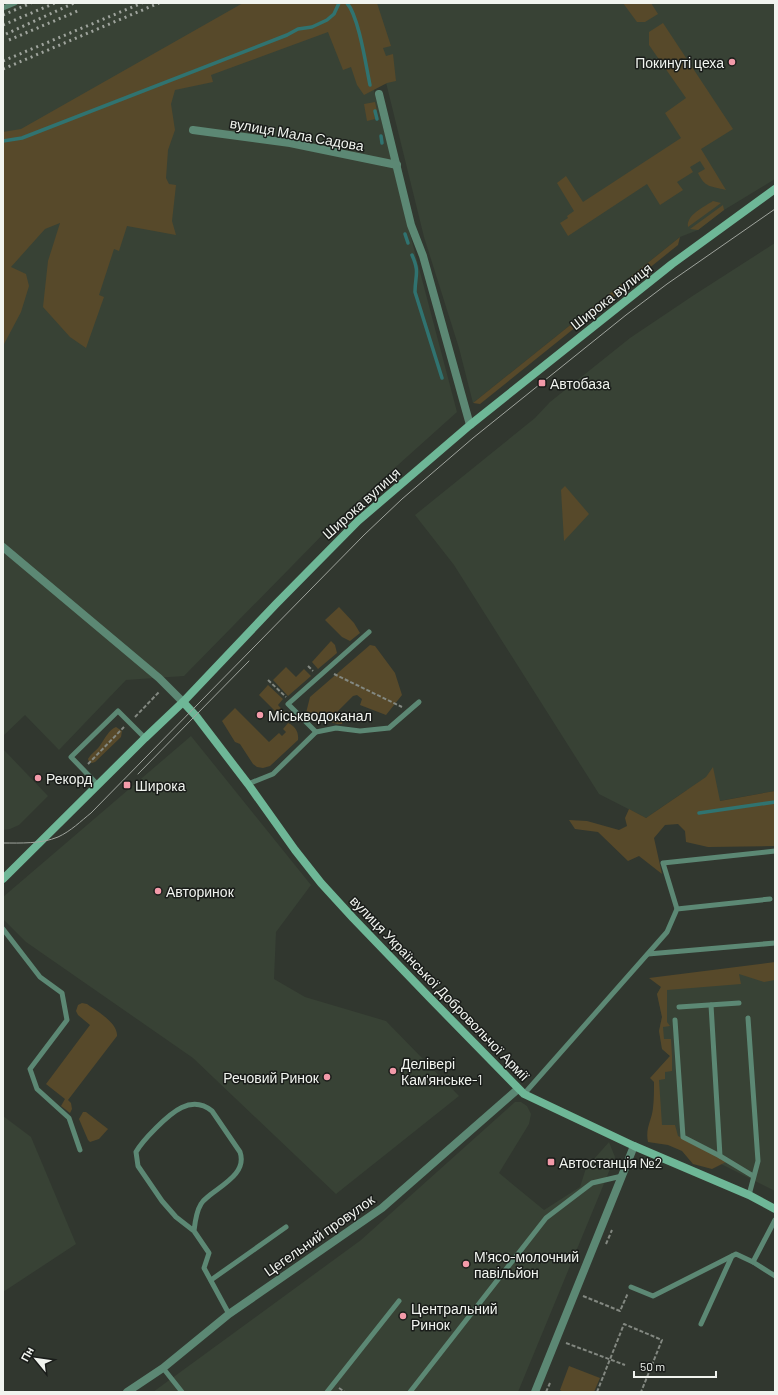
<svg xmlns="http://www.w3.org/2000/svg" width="778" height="1395" viewBox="0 0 778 1395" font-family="Barlow,sans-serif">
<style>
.built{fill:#384235}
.green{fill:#57492a}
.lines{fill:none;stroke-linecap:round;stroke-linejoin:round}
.stream{stroke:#307370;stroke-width:3.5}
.path{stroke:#838881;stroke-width:2;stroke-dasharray:4 2;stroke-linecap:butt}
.lane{stroke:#5c8874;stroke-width:5}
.street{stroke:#5c8874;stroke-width:8}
.secondary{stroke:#6eb797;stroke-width:8}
.tram{stroke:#9fa49d;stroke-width:1}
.rail{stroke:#9fa49d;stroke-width:3;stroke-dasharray:2 4;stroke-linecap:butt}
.poi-dot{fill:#f39aa9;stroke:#1a1d1a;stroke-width:1.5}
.labels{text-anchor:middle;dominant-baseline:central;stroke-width:3;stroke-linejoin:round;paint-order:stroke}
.poi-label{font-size:14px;fill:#f1f4ef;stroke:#1a1d1a;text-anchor:start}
.street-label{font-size:14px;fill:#f1f4ef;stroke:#1a1d1a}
</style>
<rect width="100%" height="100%" fill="#31372f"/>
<g class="built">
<polygon points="3,3 355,3 374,90 405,215 457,412 340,517 184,676 126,680 59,750 25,715 3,736"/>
<polygon points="362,3 775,3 775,179 724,210 698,230 680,237 473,403 459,348 424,237 377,46"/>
<polygon points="775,243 775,791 697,805 687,790 646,818 599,794 454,565 415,515 535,418 550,402 630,338 694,295"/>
<polygon points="191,736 311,885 276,932 274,979 305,997 386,1021 459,1096 336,1194 193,1058 26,942 3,919 3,897"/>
<polygon points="3,749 48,796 19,825 10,829 3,830"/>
<polygon points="775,970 775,1191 719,1163 659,1130 656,1078 660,1067 670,1056 662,1049 659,1031 662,1017 657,994 661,987 739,974"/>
<polygon points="515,1102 521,1102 527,1106 531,1114 529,1124 499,1173 544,1210 580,1187 586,1168 609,1142 615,1157 518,1392 153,1392 361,1240"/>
<polygon points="3,1116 31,1137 76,1244 3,1292"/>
</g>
<g class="green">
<polygon points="243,3 377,3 391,46 383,48 386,56 393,54 396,81 387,83 364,95 357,85 351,67 343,70 328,32 211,75 213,82 175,90 171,104 175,130 168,150 166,178 169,184 176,185 172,221 176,235 127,226 119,251 114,249 99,295 104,297 86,348 70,337 43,307 48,261 60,223 45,229 11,267 26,274 29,286 21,312 3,346 3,132 21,129"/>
<polygon points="623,3 651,3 658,14 645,22 637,22"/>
<path d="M 663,23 L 733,129 L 701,149 L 726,190 C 711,186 705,188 698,173 L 705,169 L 700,161 L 690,167 L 693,172 L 677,182 L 683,190 L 660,205 L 647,184 L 568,236 L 560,223 L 568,218 L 567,216 L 574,211 L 557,183 L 566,176 L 583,202 L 681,138 L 665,113 L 686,98 L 649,45 L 649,32 Z"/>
<polygon points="375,102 377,111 374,111 375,119 367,121 364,104"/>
<path d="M 713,201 L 721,203 L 688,227 C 686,215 704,207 713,201 Z"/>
<polygon points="723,205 724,210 698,230 690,229"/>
<polygon points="680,237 678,245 480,404 473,403"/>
<polygon points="565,486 589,514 564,541 561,490"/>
<polygon points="339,607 354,623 360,633 350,641 342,637 325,620"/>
<polygon points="331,641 335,645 337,653 318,669 312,662"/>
<polygon points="370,645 375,646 395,673 402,695 386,715 360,705 362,699 357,695 353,696 337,712 337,718 343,720 342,724 337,724 306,713 310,697"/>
<polygon points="286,667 296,677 304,669 311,676 288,696 273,680"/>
<polygon points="268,685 283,699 278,705 286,714 282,718 259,695"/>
<path d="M 235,708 L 269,742 L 279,733 L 282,736 L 286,732 L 283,729 L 288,723 C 295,726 299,732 298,740 L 270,766 L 263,768 L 257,767 L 253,764 L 240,744 L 235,742 L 222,721 Z"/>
<path d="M 116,727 L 122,731 L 121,737 L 95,762 L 92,763 L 89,762 L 88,759 C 91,753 98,750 101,744 C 105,738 109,730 116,727 Z"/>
<polygon points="713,767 720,801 775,791 775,846 708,847 686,842 685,831 678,824 665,825 654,838 662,874 639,856 628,861 598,832 575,829 569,820 587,821 619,830 627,826 625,818 629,809 646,818 706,777"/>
<path d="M 775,962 L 775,980 L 764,982 L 739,974 L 741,984 L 667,990 L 667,1022 L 670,1026 L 663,1027 L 664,1039 L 671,1039 L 672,1056 L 672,1071 L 665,1072 L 665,1079 L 659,1080 L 662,1125 L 675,1125 L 678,1136 L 728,1161 L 712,1169 L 693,1164 L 682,1151 L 668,1145 L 648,1142 C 645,1128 652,1120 653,1108 C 654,1099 654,1091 654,1082 L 650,1078 L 670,1056 L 662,1049 L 659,1031 L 662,1017 L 657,994 L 661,987 L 649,978 Z"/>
<path d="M 82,1003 L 87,1004 C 97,1011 118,1023 117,1036 L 68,1100 L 71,1103 L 72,1109 L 70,1113 L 61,1106 L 65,1099 L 46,1084 L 90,1025 L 78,1015 L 76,1011 L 78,1005 Z"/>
<polygon points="83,1112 86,1112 108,1129 99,1139 90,1142 88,1140 79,1119"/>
<polygon points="569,1366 600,1378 594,1392 563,1392 560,1390"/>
</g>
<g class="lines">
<g class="stream">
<path d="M 347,3 C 359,17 366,66 370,85"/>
<polyline points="375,111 377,119"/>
<polyline points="381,136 382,143"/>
<polyline points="3,141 22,138 287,35 298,29 312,27 327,20 334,14 339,3"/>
<polyline points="405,234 408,243"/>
<path d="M 412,255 C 420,273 415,275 415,292 L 442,378"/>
<polyline points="699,813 775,802"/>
</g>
<g class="path">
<polyline points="308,666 313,671"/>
<polyline points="334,674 402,707"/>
<polyline points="268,680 286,697"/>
<polyline points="135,717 159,692"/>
<polyline points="88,764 124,727"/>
<polyline points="606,1244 612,1230"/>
<polyline points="583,1296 620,1311 628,1293"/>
<polyline points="566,1343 625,1365"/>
<polyline points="339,1388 345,1392"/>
<polyline points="546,1392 550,1383"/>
<polyline points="597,1392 624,1324 662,1340 641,1392"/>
</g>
<g class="lane">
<polyline points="3,8 15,3"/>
<polyline points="316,732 336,728 360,731 389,728 419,702"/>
<polyline points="97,784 71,757 118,711 145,738"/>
<polyline points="248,784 273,774 316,732 288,704 369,632"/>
<polyline points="677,909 663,863 775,851"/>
<polyline points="3,929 40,977 62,993 67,1020 30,1069 37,1089 69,1118 80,1150"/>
<polyline points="648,954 775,943"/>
<polyline points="711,1005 720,1156 753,1176"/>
<polyline points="679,1007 739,1003"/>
<polyline points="748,1018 758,1161 749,1195"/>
<polyline points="675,1020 683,1137 720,1156"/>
<polyline points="524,1094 667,932 677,909 770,899"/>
<polyline points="775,1220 753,1262 775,1276"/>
<path d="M 194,1231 C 195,1222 196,1212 201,1204 C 203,1200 207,1198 210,1195 C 224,1184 247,1172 240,1152 L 212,1111 C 191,1094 171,1113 156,1128 C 148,1136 141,1143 136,1152 L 138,1166 L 162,1201 L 176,1217 L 194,1231 L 209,1253 L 204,1268 L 229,1314"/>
<polyline points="211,1280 286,1227"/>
<polyline points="631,1287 653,1296 736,1254 753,1262"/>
<polyline points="701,1324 732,1256"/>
<polyline points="163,1368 182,1392"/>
<polyline points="327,1392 399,1301"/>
<polyline points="410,1392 546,1218 592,1183 622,1176"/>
</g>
<g class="street">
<polyline points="379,94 411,225 423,256 470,425"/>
<polyline points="193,130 290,143 397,165"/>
<polyline points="3,547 159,678 183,702"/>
<polyline points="127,1392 163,1368 229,1314 382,1208 518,1089"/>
<polyline points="535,1392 634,1146"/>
</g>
<g class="secondary">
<polyline points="183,702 196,716 248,784 295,850 321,883 353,918 430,998 524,1094 634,1146 749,1195 775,1209"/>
<polyline points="3,879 145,738 183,702 276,604 358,521 470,425 672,264 775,189"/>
</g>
<g class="tram">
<polyline points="138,774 249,661"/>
<path d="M 3,843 C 21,843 41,844 58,837 C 71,831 81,821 91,813 L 364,535 L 402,499 L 473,438 L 626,315 L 667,284 L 775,209"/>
</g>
<g class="rail">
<polyline points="3,15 31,3"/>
<polyline points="3,25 55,3"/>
<polyline points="6,34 74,3"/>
<polyline points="9,40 80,10"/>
<polyline points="3,61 142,3"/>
<polyline points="3,69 159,3"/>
</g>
</g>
<g class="poi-dot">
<circle cx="732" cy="62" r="4"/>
<rect x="538" y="379" width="8" height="8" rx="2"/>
<circle cx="260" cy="715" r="4"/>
<circle cx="38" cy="778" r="4"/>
<rect x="123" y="781" width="8" height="8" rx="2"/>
<circle cx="158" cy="891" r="4"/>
<circle cx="393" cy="1071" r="4"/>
<circle cx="327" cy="1077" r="4"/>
<rect x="547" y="1158" width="8" height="8" rx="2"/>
<circle cx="466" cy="1264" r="4"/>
<circle cx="403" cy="1316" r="4"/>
</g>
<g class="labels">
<g class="poi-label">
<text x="724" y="62" text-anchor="end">Покинуті цеха</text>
<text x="550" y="383">Автобаза</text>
<text x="268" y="715">Міськводоканал</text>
<text x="46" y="778">Рекорд</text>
<text x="135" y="785">Широка</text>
<text x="166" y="891">Авторинок</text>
<text x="401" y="1063">Делівері<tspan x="401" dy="16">Кам'янське-1</tspan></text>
<text x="319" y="1077" text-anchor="end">Речовий Ринок</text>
<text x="559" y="1162">Автостанція №2</text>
<text x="474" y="1256">М'ясо-молочний<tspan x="474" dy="16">павільйон</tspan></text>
<text x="411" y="1308">Центральний<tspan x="411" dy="16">Ринок</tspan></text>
</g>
<g class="street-label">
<text transform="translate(297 134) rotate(10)">вулиця Мала Садова</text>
<text transform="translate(611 296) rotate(-38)">Широка вулиця</text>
<text transform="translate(361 503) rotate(-42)">Широка вулиця</text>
<text transform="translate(440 988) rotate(46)">вулиця Української Добровольчої Армії</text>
<text transform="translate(319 1235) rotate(-35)">Цегельний провулок</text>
</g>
</g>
<rect width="778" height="1395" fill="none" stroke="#f1f4ef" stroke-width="8"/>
<g transform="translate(36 1359) rotate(299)" stroke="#1a1d1a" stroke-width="3" paint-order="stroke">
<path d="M0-3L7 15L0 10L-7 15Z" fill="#f1f4ef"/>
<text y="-6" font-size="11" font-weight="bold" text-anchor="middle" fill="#f1f4ef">Пн</text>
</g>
<path d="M634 1371v6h82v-6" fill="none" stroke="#f1f4ef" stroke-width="2"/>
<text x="640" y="1371" font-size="12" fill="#f1f4ef" stroke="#1a1d1a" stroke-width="3" paint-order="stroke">50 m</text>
</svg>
